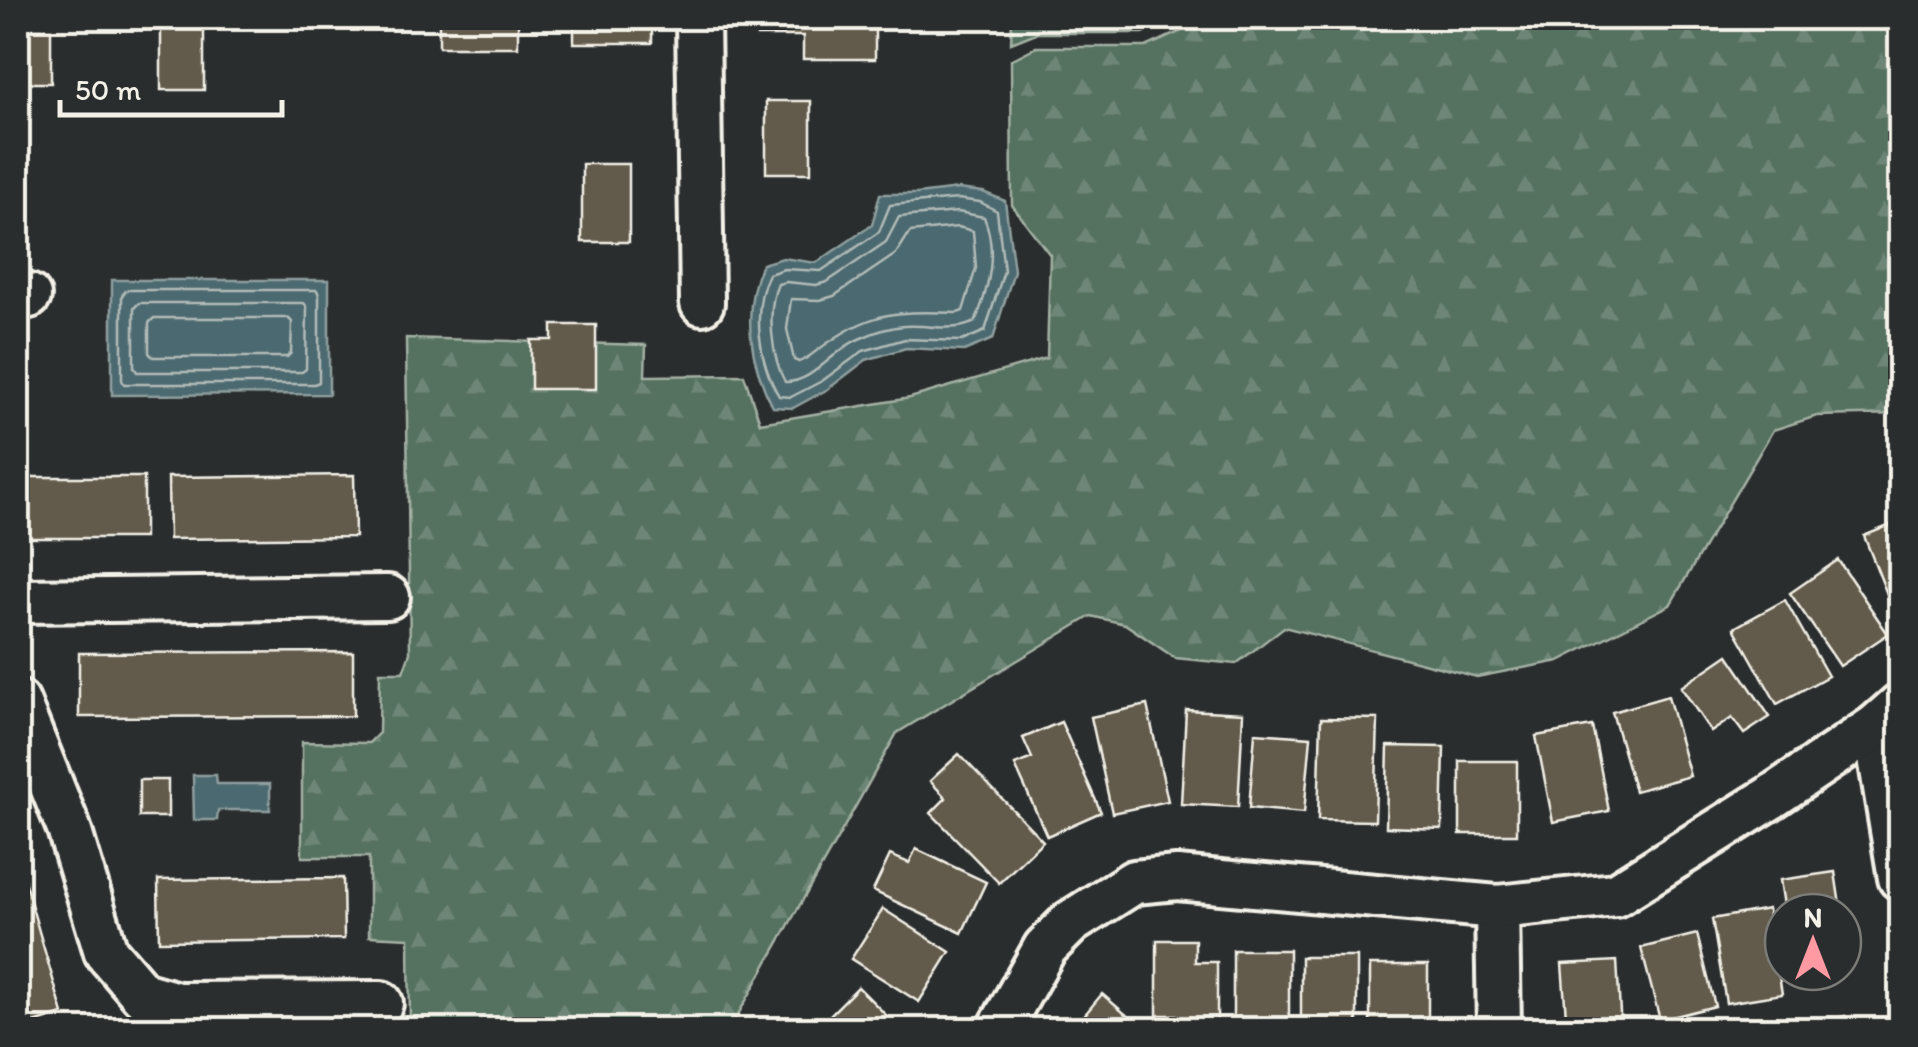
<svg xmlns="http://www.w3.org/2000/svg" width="1918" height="1047" viewBox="0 0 1918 1047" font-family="Itim,sans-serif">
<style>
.forest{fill:url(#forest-firs);stroke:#a4b1a4;stroke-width:2.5}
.wetland{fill:url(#wetland-marsh);stroke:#a4b1a4;stroke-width:2.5}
.water{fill:#4c696f;stroke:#8f9f9f;stroke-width:2.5}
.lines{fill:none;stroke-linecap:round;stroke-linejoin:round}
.shore{stroke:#b1bbb8;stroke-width:2.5}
.building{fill:#625a4b;stroke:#f4f1e8;stroke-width:2.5}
.minor-casing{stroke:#f4f1e8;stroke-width:50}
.minor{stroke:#2a2d2e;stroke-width:42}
</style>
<defs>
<pattern id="forest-firs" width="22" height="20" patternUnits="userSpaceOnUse" patternTransform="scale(2.5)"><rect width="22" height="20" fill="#557160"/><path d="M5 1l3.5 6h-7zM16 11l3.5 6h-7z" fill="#6e8677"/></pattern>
<pattern id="wetland-marsh" width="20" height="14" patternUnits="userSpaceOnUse" patternTransform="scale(2.5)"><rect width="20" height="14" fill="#557160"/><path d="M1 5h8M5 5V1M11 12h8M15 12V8" fill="none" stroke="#6e8677"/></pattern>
</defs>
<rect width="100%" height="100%" fill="#2a2d2e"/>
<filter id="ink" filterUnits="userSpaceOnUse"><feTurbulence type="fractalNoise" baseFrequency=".01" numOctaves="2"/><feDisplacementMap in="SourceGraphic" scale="20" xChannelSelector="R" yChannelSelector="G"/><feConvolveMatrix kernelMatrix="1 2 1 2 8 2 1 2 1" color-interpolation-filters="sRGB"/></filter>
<g filter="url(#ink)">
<polygon class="forest" points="1210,18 1900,18 1900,414 1817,416 1773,430 1670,605 1559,661 1477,677 1284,627 1236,664 1175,658 1125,624 1091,616 897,733 735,1020 723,1029 410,1029 409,938 369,936 369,857 302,857 302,742 369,743 379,733 380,672 403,672 410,653 406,338 646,345 645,376 744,375 760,423 910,398 1047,358 1050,255 1012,205 1011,60 1036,47 1146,47"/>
<polygon class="wetland" points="1012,18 1176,18 1143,33 1036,33 1011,43"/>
<g class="water">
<path d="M 958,189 L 983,192 L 1005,201 L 1014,271 L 993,339 L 964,351 L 906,348 L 866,360 L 828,389 L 793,408 L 773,407 C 750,364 741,310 762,264 L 783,258 L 816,263 L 872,225 L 880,194 L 917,194 Z"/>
<polygon points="112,280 329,280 329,394 112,395"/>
<polygon points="193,775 216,775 217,784 270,784 270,810 218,810 217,820 194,820"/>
</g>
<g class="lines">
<g class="shore">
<path d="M 958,199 L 980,202 L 997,211 L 1004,271 L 985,331 L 962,341 L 905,339 L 863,351 L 822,381 L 791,397 L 779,396 C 759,363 751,309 769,274 L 784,269 L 821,271 L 879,232 L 890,205 Z"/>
<path d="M 958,212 L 984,217 C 998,251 989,289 975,322 C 952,333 930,324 905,326 C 890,327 872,333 859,339 C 834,349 813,383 785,382 C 772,358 766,310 778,284 L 786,282 L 816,285 L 827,282 L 886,242 L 899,217 Z"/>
<path d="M 958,227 L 973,231 L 976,268 L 963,311 L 957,313 C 884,310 865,314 807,358 L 799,362 L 794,360 L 787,329 L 791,299 L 820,300 L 834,296 L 896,254 L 910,232 Z"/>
<polygon points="127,290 317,290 319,295 319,382 314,384 124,384 122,380 122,295"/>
<polygon points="139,303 304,303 307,307 306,369 302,372 137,372 134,367 134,308"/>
<polygon points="154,318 288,318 292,322 291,353 287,357 153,357 149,353 149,323"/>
</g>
</g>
<g class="building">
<rect x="439" y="18" width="79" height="29"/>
<rect x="574" y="18" width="78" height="25"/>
<polygon points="757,18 875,18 875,59 803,59 803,36 757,36"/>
<rect x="161" y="28" width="43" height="62"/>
<rect x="18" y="29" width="33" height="54"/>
<rect x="766" y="101" width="45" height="72"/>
<rect x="582" y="164" width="47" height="78"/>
<polygon points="552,325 596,325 596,389 531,389 531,340 552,340"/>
<polygon points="354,475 355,537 169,539 168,477"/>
<rect x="18" y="477" width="126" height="61"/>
<polygon points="1900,521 1900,621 1898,622 1864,536"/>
<polygon points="1838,560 1888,634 1840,666 1790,593"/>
<polygon points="1785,600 1828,676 1777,704 1734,628"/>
<polygon points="353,652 353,716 79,717 79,653"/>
<polygon points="1728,655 1770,717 1744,734 1732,718 1711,732 1681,687"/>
<polygon points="1668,696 1690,776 1635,791 1612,712"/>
<polygon points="1147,705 1168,801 1112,813 1091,717"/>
<polygon points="1186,710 1243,713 1238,807 1181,804"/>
<polygon points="1321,718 1378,719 1375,821 1318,820"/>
<polygon points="1061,722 1101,812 1047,836 1015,765 1032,758 1023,738"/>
<polygon points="1592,726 1609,811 1553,822 1536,736"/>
<polygon points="1255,733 1311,737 1304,813 1249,808"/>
<polygon points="1388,746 1444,747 1442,829 1386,827"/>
<polygon points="959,754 1043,841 999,883 931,813 946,798 930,781"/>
<rect x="1460" y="761" width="57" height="73"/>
<rect x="139" y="780" width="29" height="37"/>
<polygon points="916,849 986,882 962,933 873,891 890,855 909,863"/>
<polygon points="18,859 63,1014 18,1028"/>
<polygon points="1835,872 1841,912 1785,912 1780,880"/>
<polygon points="343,878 344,939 159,941 158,880"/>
<polygon points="883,909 950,952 919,1002 851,959"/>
<polygon points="1768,909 1782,994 1726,1003 1712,919"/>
<polygon points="1697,934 1715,1006 1660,1020 1641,948"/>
<polygon points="1157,940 1195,940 1195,962 1217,962 1217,1030 1176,1030 1176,1015 1157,1015"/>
<rect x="1233" y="950" width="56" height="80"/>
<rect x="1301" y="957" width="56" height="73"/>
<polygon points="1617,961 1621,1030 1567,1030 1562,964"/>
<rect x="1370" y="965" width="58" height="65"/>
<polygon points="858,987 901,1030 817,1028"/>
<polygon points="1102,994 1144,1030 1072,1030"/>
<polygon points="1845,1016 1850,1030 1799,1030"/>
</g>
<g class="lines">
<defs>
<g id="minor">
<polyline points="698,18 702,303"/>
<polyline points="18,296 29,296"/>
<polyline points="18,601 388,597"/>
<polyline points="18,702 69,829 106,952 142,994 177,1004 381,1003"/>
<polyline points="1875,727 1900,878"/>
<polyline points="1497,907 1499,1030"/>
<polyline points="999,1030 1045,948 1071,922 1134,882 1177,878 1497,907 1615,895 1770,798 1875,727 1900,705"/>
</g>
</defs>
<use href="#minor" class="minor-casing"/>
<use href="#minor" class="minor"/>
</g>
</g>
<rect width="1918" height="1047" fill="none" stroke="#2a2d2e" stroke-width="60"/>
<rect x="30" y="30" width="1858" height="987" fill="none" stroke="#f4f1e8" stroke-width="4" filter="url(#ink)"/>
<g transform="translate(1813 942)"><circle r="48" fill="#2a2d2e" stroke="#7b7b78" stroke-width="2.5"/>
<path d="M0-8L18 38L0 25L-18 38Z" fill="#ff9aa2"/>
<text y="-15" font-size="28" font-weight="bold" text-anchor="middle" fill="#f4f1e8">N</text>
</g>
<path d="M60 100v15h222v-15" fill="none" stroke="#f4f1e8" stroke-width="5"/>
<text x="75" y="100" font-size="30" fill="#f4f1e8" stroke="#2a2d2e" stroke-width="8" paint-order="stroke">50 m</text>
</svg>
